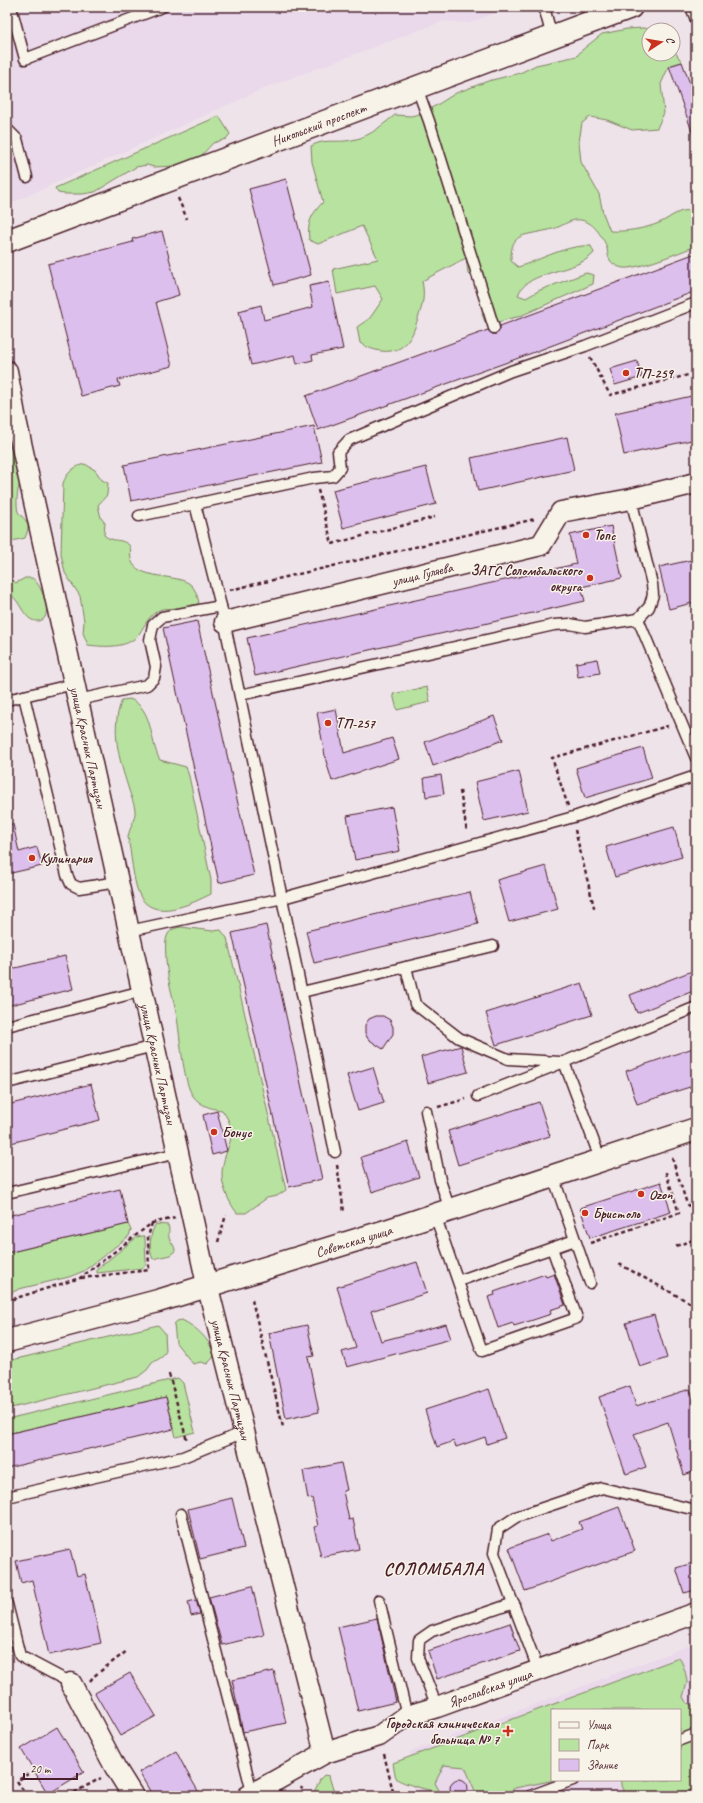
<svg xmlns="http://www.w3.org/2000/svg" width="703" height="1803" viewBox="0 0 703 1803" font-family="Caveat,sans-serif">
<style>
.built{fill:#ead8eb;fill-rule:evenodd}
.green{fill:#b7e29f;stroke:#808065}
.building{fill:#ddbfed;stroke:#4a1f2b}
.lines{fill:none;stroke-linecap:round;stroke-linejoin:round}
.lane-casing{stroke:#4a1f2b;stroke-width:13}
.street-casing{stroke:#4a1f2b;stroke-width:23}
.secondary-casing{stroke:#4a1f2b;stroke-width:25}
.primary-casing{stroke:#4a1f2b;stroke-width:25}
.path{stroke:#4a1f2b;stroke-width:2.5;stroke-dasharray:4 3;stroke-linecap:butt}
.lane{stroke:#f7f3e8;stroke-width:10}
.street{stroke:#f7f3e8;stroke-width:20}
.secondary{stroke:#f7f3e8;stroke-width:22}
.primary{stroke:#f7f3e8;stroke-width:22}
.poi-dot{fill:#c8321e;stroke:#f7f3e8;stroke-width:1.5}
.labels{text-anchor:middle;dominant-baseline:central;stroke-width:3;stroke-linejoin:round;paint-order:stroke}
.street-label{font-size:14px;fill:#4a1f2b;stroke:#f7f3e8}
.poi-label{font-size:14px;font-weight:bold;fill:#4a1f2b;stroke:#f7f3e8;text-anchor:start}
.district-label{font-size:18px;font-weight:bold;letter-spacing:1px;fill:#4a1f2b;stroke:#f7f3e8}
</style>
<rect width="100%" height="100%" fill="#efe3ea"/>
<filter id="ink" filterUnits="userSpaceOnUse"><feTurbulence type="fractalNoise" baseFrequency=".025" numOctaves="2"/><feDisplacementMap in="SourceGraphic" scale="8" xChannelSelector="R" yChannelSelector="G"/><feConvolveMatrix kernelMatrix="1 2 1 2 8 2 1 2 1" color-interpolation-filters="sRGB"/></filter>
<g filter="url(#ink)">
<g class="built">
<polygon points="7,7 509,7 469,23 444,21 267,87 7,205"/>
<path d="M 696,1643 L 696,1796 L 421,1796 L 410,1752 ZM 552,1710 L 680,1710 L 680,1780 L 552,1780 Z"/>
</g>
<g class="green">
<path d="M 643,28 L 655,30 L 649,30 L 649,54 L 673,54 L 673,49 L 682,62 L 669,66 L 661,84 L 664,113 L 657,128 L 632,130 L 607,120 L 590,117 L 582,123 L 579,142 L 581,162 L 599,194 L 603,213 L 610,231 C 625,232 644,229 659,223 C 673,217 677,208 696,211 L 696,246 C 681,252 636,270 623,268 C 618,267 612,264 610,260 C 607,256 608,250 606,245 C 600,233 591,218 575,220 C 568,221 562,226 556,228 C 547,231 537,232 529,234 C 513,237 511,245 511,261 L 518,267 C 540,260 568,244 591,246 L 594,253 C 575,274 528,269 518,295 L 526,298 L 540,290 L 586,273 L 594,275 L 593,284 L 518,317 C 506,318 498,325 485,322 L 482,314 L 484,306 L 480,284 L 468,273 L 466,258 L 422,281 C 425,295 423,305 418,318 C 416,324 414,332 410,338 C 399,357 375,353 360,343 L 357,327 L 370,318 L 383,299 L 375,286 L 337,294 L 333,269 L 378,259 L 362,226 L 318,244 L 309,240 C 307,222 311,215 323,202 L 312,162 L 311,146 C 324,139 332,142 345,141 C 368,139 378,128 395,115 L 411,116 L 419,114 L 437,105 L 456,93 L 488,81 L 520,73 L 536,65 L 577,56 L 582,50 L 602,34 L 627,29 Z"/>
<polygon points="219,116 230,134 226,139 213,143 200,157 188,163 175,166 154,167 147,165 136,167 95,192 83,194 64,194 58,193 55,188"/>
<path d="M 7,447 L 12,448 L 20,483 C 17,491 16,504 18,512 C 28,523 31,523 25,538 L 12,541 L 7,540 Z"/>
<path d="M 85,464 L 95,470 L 102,480 L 108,483 L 107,495 L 98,505 L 101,518 L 105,523 L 104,535 C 112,543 121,537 130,546 C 131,550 130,555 131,559 C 136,581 179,573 191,585 C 196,590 197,596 199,602 L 192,609 C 186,609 165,608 162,609 C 150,613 145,625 139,634 C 128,649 104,647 88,645 L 83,633 L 84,621 L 80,596 L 65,573 L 61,554 L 63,483 C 67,473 74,466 85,464 Z"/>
<path d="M 7,569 L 9,578 L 16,583 L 25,578 L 32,578 C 42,584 55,619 39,621 C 22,623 21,596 7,594 Z"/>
<polygon points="427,687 430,702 397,710 393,694"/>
<path d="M 130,699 C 154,709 149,741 160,760 L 186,767 L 189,776 L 211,880 L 211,894 C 191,904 152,923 139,894 C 133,881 131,852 128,837 C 129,829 136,818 135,810 C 134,802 130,795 128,787 C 119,759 110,728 122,700 Z"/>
<path d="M 181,927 L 213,931 L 221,930 L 227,938 L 286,1190 L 277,1196 L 267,1198 L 246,1213 L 237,1213 C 229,1203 221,1185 222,1172 C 224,1145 242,1137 222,1110 C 210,1109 200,1105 193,1096 C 184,1085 180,1039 178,1024 C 175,1003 168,983 166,961 C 166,953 164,941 168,934 C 171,929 176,928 181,927 Z"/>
<polygon points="128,1224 131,1230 129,1236 84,1271 69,1277 19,1289 7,1295 7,1253"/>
<path d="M 156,1224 L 168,1225 C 170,1230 168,1233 169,1238 C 171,1243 175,1245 175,1251 L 170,1255 L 153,1259 C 148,1250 150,1232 156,1224 Z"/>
<polygon points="142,1236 144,1236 145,1239 146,1264 143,1268 97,1273 97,1269 137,1237"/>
<path d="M 182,1320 C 196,1327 210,1339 214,1355 L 213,1358 L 207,1364 L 201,1362 L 193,1364 L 176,1343 L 174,1324 L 177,1321 Z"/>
<polygon points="158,1325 165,1333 166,1351 162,1357 152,1363 147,1370 138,1377 7,1409 7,1366 10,1365 12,1360"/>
<polygon points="178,1378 183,1383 195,1432 176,1437 166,1397 7,1434 7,1419"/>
<path d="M 679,1658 C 683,1662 687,1677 687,1683 C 686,1688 684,1692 683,1697 L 686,1702 L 696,1708 L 696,1789 L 668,1796 L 628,1796 C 623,1791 620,1787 621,1780 L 680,1780 L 680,1710 L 552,1710 L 552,1780 L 555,1780 L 515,1788 L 507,1794 L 483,1794 L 475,1791 L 465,1767 L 444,1765 L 435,1783 L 440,1792 C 433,1792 401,1783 397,1779 C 394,1775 394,1768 393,1763 Z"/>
<polygon points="324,1775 329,1776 335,1796 312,1796 321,1778"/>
</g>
<g class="building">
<polygon points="682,62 696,100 696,137 694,137 669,66"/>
<polygon points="286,179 311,275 274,285 249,189"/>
<polygon points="162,231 179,295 156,302 172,366 118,380 120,386 81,396 48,264 133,242 132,239"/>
<polygon points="696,253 696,291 516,359 318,430 306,396 488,330 492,334 496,334 500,330 500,326"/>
<polygon points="329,282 343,349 312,355 313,360 297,364 295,355 251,365 239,311 261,305 264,320 313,307 309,286"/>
<polygon points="637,361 642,377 615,385 610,369"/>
<polygon points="696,395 696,439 624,455 615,413"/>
<polygon points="314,426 322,462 131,501 124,465"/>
<polygon points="567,437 574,470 478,491 471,458"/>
<polygon points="426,467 436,504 343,528 333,490"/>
<polygon points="611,526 622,578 581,587 585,601 255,676 247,638 576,564 570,535"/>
<polygon points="696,559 696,602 669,609 659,567"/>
<polygon points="197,621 254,875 219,883 163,628"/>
<polygon points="597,659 600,673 578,677 576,663"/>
<polygon points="336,709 344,753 392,738 399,759 332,781 326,761 317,713"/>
<polygon points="494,716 503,740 433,766 425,742"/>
<polygon points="643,748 652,778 585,798 576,768"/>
<polygon points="519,771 528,811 484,821 475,782"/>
<polygon points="441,775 444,794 426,797 424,778"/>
<polygon points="392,807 400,851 355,860 347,816"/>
<polygon points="7,824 13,824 19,852 37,847 42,866 7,874"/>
<polygon points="674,827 682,857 615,877 606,847"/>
<polygon points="546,866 558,909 509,922 497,880"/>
<polygon points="470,892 478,924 314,963 306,931"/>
<polygon points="266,925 322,1179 289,1187 232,933"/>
<polygon points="65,956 73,989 7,1006 7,970"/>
<polygon points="692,971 696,982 696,990 637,1013 630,995"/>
<polygon points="582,983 592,1015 496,1045 486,1013"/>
<polygon points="376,1016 383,1016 390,1020 393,1027 393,1034 383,1049 368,1039 365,1033 365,1025 369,1019"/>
<polygon points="461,1046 468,1072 428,1083 421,1057"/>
<polygon points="696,1047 696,1085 637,1104 626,1071"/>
<polygon points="373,1067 384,1103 358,1111 347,1075"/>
<polygon points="91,1084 100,1120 7,1144 7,1105"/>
<polygon points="539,1102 550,1136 458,1165 448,1131"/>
<polygon points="217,1111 227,1151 212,1155 203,1115"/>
<polygon points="408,1142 419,1177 372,1192 361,1157"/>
<polygon points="661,1182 671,1212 590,1238 580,1208"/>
<polygon points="120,1189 128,1224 7,1253 7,1216"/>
<polygon points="417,1262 427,1293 371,1311 381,1341 446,1324 451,1339 347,1367 342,1352 356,1348 337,1287"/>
<polygon points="545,1274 546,1277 554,1274 565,1305 550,1310 551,1314 533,1320 514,1326 513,1323 498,1328 488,1297 495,1295 494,1292"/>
<polygon points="654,1315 667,1358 640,1367 626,1323"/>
<polygon points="307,1325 314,1356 308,1357 319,1412 286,1419 269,1333"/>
<polygon points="630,1386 636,1406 690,1389 696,1410 696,1471 684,1475 668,1422 634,1434 646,1467 626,1474 599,1397"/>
<polygon points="489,1389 505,1438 487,1444 485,1437 456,1447 454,1441 437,1447 425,1410"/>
<polygon points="166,1397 174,1429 7,1468 7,1434"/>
<polygon points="341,1463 347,1490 343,1491 349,1520 353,1519 359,1549 321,1557 314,1527 318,1526 312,1498 308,1499 303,1471"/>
<polygon points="232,1498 244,1548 200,1559 188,1509"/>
<polygon points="619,1507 635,1551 525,1591 509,1548 548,1534 551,1541 582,1529 579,1522"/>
<polygon points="70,1549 77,1576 85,1574 101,1643 49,1655 32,1580 21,1583 16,1561"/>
<polygon points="696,1562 696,1590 684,1593 676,1568"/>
<polygon points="252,1586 264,1635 222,1645 209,1597"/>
<polygon points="196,1600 200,1614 191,1616 188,1602"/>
<polygon points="377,1618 396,1702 358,1711 338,1627"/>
<polygon points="510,1623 520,1651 437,1679 428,1651"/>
<polygon points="274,1671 286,1723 243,1732 232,1680"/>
<polygon points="130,1673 156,1716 120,1736 95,1693"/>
<polygon points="57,1727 84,1772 48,1794 21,1749"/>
<polygon points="176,1751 187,1772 201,1796 153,1796 151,1793 139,1772"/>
<circle cx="459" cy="1788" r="9"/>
</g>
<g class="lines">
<defs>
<g id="lane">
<polyline points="11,7 25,59 162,7"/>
<polyline points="544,7 552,37"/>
<polyline points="691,7 696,20"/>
<polyline points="417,88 429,121 494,328"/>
<polyline points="7,129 17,139 27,177"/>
<polyline points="139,516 195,504"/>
<polyline points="638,619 696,758"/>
<polyline points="240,695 554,625 570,624 585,627 638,619 649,607 653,595 652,584 631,499"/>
<polyline points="24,696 67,875 71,884 79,888 118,882"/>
<polyline points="7,700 74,684"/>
<polyline points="78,700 147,685 154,678 156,667 150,640 153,625 162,617 221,606"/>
<polyline points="129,931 283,898 577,816 696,776"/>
<polyline points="406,967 415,1004 459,1038 508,1059 560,1062"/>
<polyline points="302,992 493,946"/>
<polyline points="7,1026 142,991"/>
<polyline points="564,1062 601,1161"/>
<polyline points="7,1083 154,1046"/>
<polyline points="478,1096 564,1062 696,1007"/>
<polyline points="426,1111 440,1180 450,1210"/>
<polyline points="335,1152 221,606 195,504 314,478 333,476 340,468 338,452 349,440 511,371 585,346 696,303"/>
<polyline points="553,1176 590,1283"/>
<polyline points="7,1193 178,1153"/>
<polyline points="435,1215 482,1351 577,1318 552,1248 458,1281"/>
<polyline points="552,1248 575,1240"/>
<polyline points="7,1497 183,1457 244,1432"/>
<polyline points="181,1514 253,1796"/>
<polyline points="379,1600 407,1716"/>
<polyline points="7,1604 20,1656 71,1683"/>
<polyline points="538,1669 494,1553 498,1529 516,1517 602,1488 696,1510"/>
<polyline points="437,1707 418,1658 419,1640 432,1631 514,1603"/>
<polyline points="680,1740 696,1734"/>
<polyline points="530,1796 573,1780"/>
</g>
<g id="street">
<path id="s1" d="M 7,371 L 16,420 L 207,1284 L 325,1753"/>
<path id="s2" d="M 225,622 L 541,545 L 561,512 L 631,499 L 696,483"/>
<polyline points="71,1683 115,1767 133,1796"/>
<path id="s3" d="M 248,1796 L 325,1753 L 379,1736 L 407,1716 L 437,1707 L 696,1613"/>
</g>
<g id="secondary">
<path id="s4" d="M 7,241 L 631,7"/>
</g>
<g id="primary">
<path id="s5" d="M 7,1341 L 158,1301 L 386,1231 L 696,1129"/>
</g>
</defs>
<use href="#lane" class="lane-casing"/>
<use href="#street" class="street-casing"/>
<use href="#secondary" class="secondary-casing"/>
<use href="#primary" class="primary-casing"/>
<g class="path">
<polyline points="178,198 187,219"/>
<polyline points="590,357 610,395 696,373"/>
<polyline points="318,490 332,544 435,517"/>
<polyline points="230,590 535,519"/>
<polyline points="460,791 467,832"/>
<polyline points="568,806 552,758 668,726"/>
<polyline points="575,830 595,911"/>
<polyline points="438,1107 466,1099"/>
<polyline points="672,1158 687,1204 696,1211"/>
<polyline points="337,1165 344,1212"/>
<polyline points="218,1242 226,1215"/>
<polyline points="590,1243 679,1213 665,1170"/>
<polyline points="676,1246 696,1239"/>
<polyline points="619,1264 696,1306"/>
<polyline points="81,1278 149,1270 148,1237 152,1223"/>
<polyline points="252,1300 283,1427"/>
<polyline points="7,1304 13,1299 80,1278 152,1223 175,1218"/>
<polyline points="169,1374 187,1441"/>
<polyline points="695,1378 696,1376"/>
<polyline points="90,1681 94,1676 127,1651"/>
<polyline points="384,1754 394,1796"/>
<polyline points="27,1796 17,1781 28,1774"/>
<polyline points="68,1796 101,1778"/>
<polyline points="299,1796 302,1787"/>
</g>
<use href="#lane" class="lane"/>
<use href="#street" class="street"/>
<use href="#secondary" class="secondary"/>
<use href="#primary" class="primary"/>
</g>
</g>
<g class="poi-dot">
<circle cx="626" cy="373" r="4"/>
<circle cx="586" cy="535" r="4"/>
<circle cx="590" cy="578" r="4"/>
<circle cx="328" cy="723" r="4"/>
<circle cx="32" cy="858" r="4"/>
<circle cx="214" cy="1132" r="4"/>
<circle cx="641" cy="1194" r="4"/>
<circle cx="585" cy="1213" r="4"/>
<path d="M506 1725h4v4h4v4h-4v4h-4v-4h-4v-4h4z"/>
</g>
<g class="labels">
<g class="street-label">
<text stroke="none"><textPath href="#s4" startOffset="333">Никольский проспект</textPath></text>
<text stroke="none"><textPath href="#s2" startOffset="203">улица Гуляева</textPath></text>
<text stroke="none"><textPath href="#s1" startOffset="385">улица Красных Партизан</textPath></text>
<text stroke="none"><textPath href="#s1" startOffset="709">улица Красных Партизан</textPath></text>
<text stroke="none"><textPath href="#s5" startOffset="361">Советская улица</textPath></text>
<text stroke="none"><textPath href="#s1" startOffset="1033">улица Красных Партизан</textPath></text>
<text stroke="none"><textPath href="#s3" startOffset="267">Ярославская улица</textPath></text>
</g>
<g class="poi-label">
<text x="634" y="373">ТП-259</text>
<text x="594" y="535">Топс</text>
<text x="582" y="570" text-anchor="end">ЗАГС Соломбальского<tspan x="582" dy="16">округа</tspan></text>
<text x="336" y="723">ТП-257</text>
<text x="40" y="858">Кулинария</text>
<text x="222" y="1132">Бонус</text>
<text x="649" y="1194">Ozon</text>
<text x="593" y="1213">Бристоль</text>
<text x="499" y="1723" text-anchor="end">Городская клиническая<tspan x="499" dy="16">больница № 7</tspan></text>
</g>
<g class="district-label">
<text x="434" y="1569">СОЛОМБАЛА</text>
</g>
</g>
<rect width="703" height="1803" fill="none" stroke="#f7f3e8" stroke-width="24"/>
<rect x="12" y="12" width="679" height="1779" fill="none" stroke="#4a1f2b" stroke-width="1.5" filter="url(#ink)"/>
<rect x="551" y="1709" width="130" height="72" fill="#f7f3e8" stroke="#b29e9c"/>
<rect x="559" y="1722" width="20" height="6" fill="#f7f3e8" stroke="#b29e9c"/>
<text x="587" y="1729" font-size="12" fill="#4a1f2b">Улица</text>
<rect x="559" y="1739" width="20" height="12" fill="#b7e29f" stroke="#b29e9c"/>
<text x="587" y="1749" font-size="12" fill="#4a1f2b">Парк</text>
<rect x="559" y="1759" width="20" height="12" fill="#ddbfed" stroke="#b29e9c"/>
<text x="587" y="1769" font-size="12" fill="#4a1f2b">Здание</text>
<g transform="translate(661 42) rotate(78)"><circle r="19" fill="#f7f3e8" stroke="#b29e9c"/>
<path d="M0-3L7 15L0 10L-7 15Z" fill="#c8321e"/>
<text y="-6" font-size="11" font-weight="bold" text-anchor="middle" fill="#4a1f2b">С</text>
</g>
<path d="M24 1773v6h53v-6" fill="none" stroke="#4a1f2b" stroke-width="2"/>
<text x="30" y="1773" font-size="12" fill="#4a1f2b" stroke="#f7f3e8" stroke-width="3" paint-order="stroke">20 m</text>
</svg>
